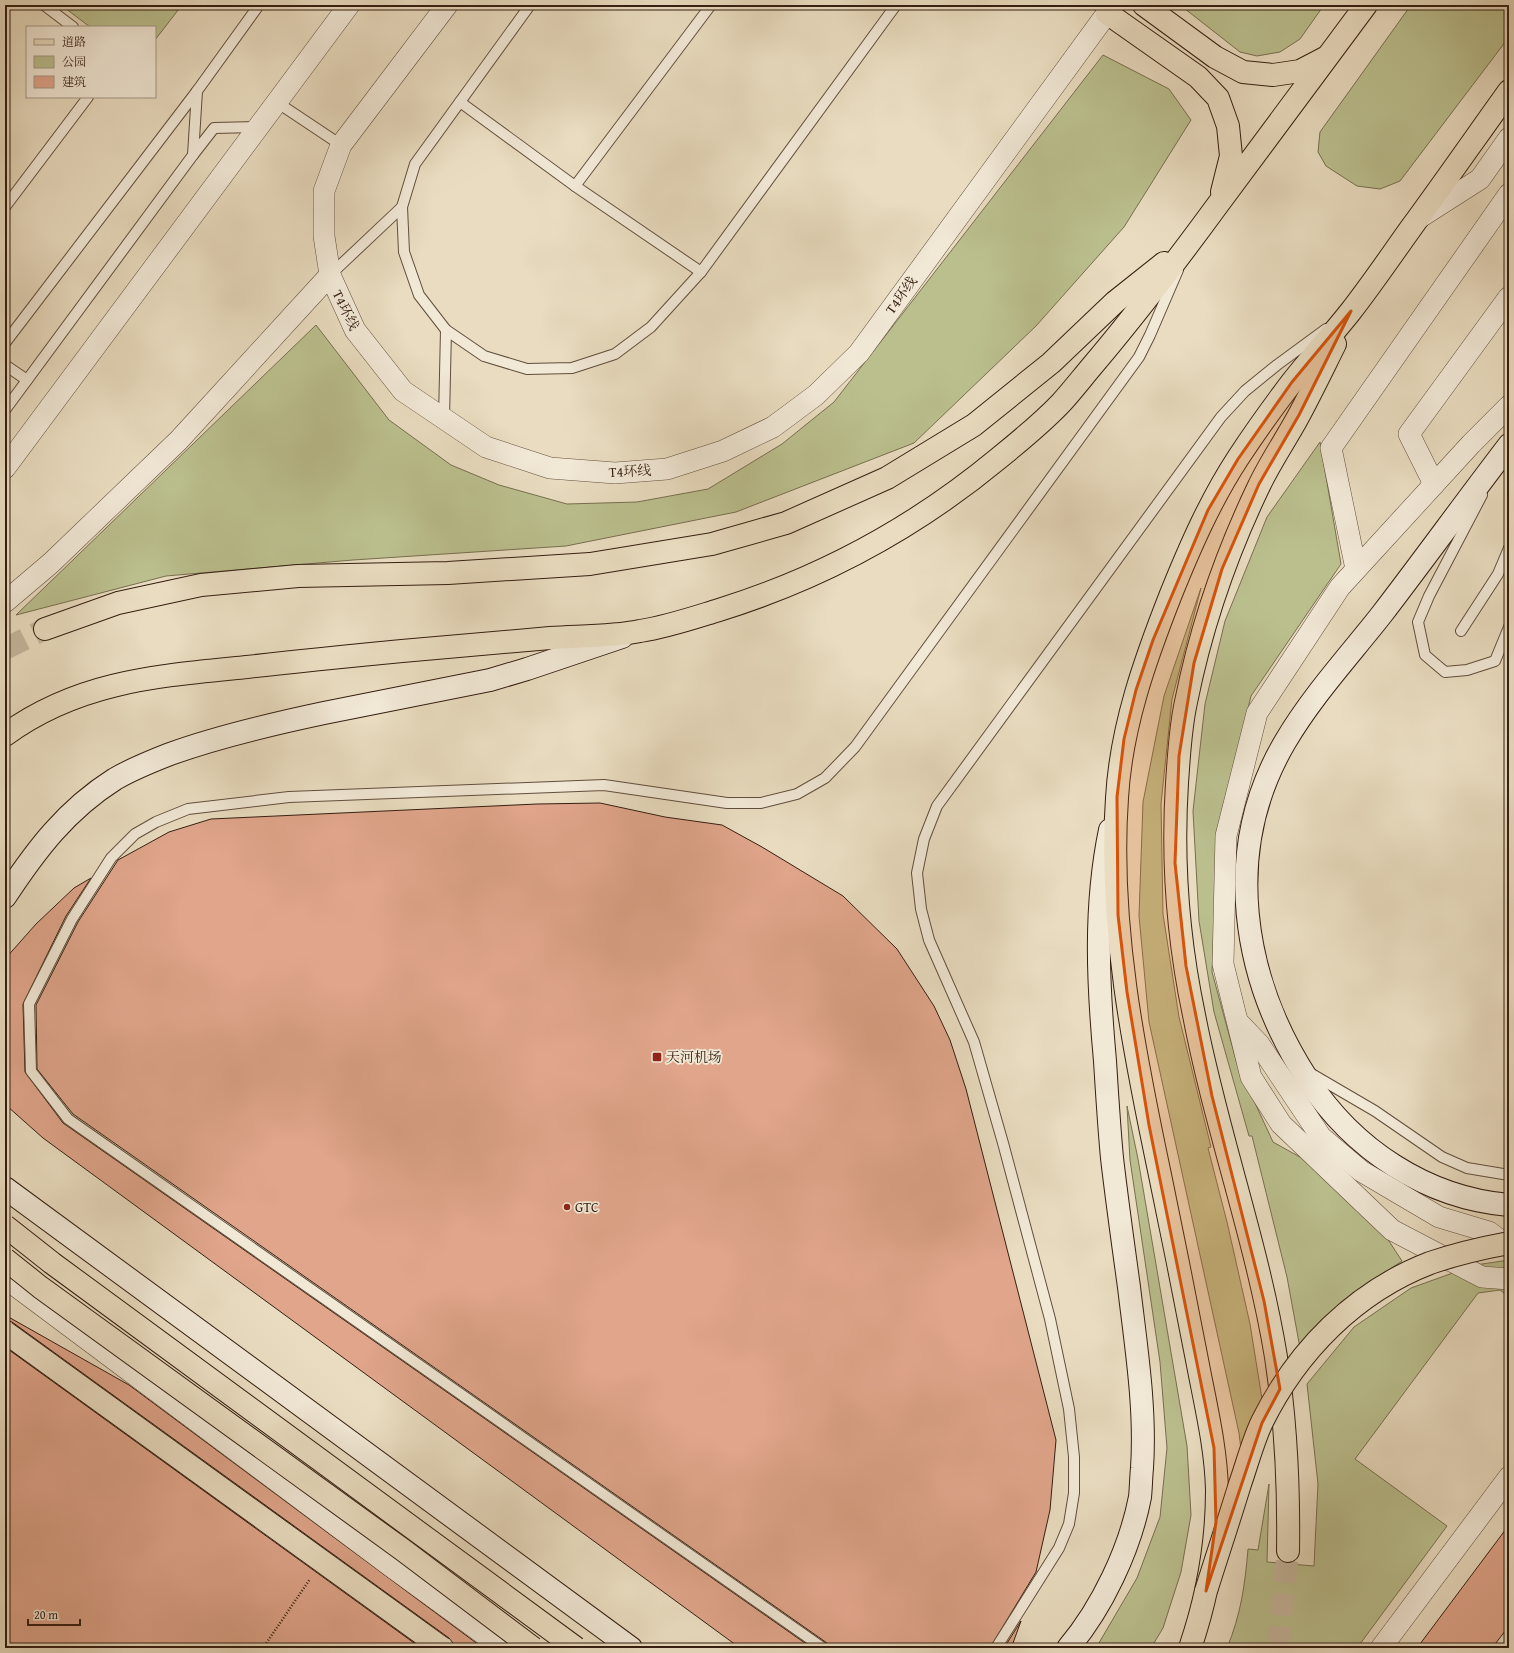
<svg xmlns="http://www.w3.org/2000/svg" width="1514" height="1653" viewBox="0 0 1514 1653" font-family="'Gentium Book Plus','Noto Serif SC',serif">
<style>
.green{fill:#bbbf8e;stroke:#786e50}
.building{fill:#e0a58b;stroke:#351e11}
.lines{fill:none;stroke-linecap:round;stroke-linejoin:round}
.primary-tunnel{stroke:#c5b69d;stroke-width:22;stroke-dasharray:22 11;stroke-linecap:butt}
.lane-casing{stroke:#624e3d;stroke-width:12}
.street-casing{stroke:#624e3d;stroke-width:22}
.secondary-casing{stroke:#351e11;stroke-width:24}
.primary-casing{stroke:#351e11;stroke-width:24}
.path{stroke:#351e11;stroke-width:2.5;stroke-dasharray:1 2;stroke-linecap:butt}
.lane{stroke:#f1e8d6;stroke-width:10}
.street{stroke:#f1e8d6;stroke-width:21}
.secondary{stroke:#f1e8d6;stroke-width:22}
.primary{stroke:#e9dcc0;stroke-width:22}
.primary-bridge-casing{stroke:#351e11;stroke-width:24;stroke-linecap:butt}
.primary-bridge{stroke:#e9dcc0;stroke-width:22}
.marked{fill:#d6530c;fill-opacity:0.2;stroke:#d6530c;stroke-width:3;stroke-linejoin:round}
.poi-dot{fill:#8f2418;stroke:#f1e8d6;stroke-width:1.5}
.labels{text-anchor:middle;dominant-baseline:central;stroke-width:3.5;stroke-linejoin:round;paint-order:stroke}
.street-label{font-size:14px;fill:#351e11;stroke:#f1e8d6}
.poi-label{font-size:14px;fill:#351e11;stroke:#f1e8d6;text-anchor:start}
</style>
<rect width="100%" height="100%" fill="#e9dcc0"/>
<filter id="stains"><feTurbulence type="fractalNoise" baseFrequency=".005" numOctaves="4"/><feColorMatrix values="0 0 0 0 .2 0 0 0 0 .09 0 0 0 0 .02 0 0 0 .5 -.17"/></filter>
<radialGradient id="worn" r=".72"><stop offset=".6" stop-color="#630" stop-opacity="0"/><stop offset="1" stop-color="#630" stop-opacity=".3"/></radialGradient>
<g class="green">
<polygon points="61,5 182,5 155,40 155,27 90,27"/>
<polygon points="1180,5 1324,5 1300,39 1280,52 1257,56 1240,52"/>
<polygon points="1411,5 1509,5 1509,37 1400,181 1380,189 1357,186 1326,166 1318,152 1320,132"/>
<polygon points="1103,55 1169,89 1191,120 1124,227 1036,326 914,443 736,512 566,546 353,560 166,576 16,615 316,325 389,420 451,465 499,485 567,504 637,502 708,489 782,444 834,402"/>
<polygon points="1320,442 1341,564 1251,696 1218,833 1212,972 1237,1064 1273,1142 1307,1161 1385,1235 1402,1261 1341,1302 1300,1348 1287,1277 1252,1136 1249,1136 1214,1012 1199,921 1193,811 1205,704 1225,621 1267,517"/>
<polygon points="1201,588 1172,699 1161,804 1163,914 1179,1017 1211,1147 1208,1148 1227,1222 1250,1324 1263,1405 1242,1458 1239,1433 1149,1022 1139,916 1143,802 1164,696"/>
<polygon points="1127,1106 1138,1159 1187,1446 1191,1515 1181,1572 1163,1628 1151,1648 1096,1648 1137,1578 1160,1517 1167,1448 1160,1362 1130,1160"/>
<path d="M 1509,1260 L 1509,1297 L 1500,1290 L 1478,1293 L 1355,1459 L 1447,1526 L 1357,1648 L 1227,1648 C 1241,1614 1245,1585 1248,1549 L 1258,1550 L 1269,1484 L 1267,1562 L 1314,1566 L 1318,1484 L 1307,1384 L 1354,1327 L 1411,1288 L 1475,1265 Z"/>
</g>
<g class="building">
<polygon points="600,803 665,817 722,825 762,847 843,896 897,949 934,1006 950,1040 966,1089 1056,1440 1050,1510 1036,1572 990,1648 829,1648 827,1643 73,1114 37,1069 36,1005 78,922 118,860 169,832 211,819 537,804"/>
<polygon points="91,878 66,916 23,1004 25,1072 63,1123 812,1648 740,1648 43,1138 7,1106 5,1102 5,959 36,924 74,888"/>
<polygon points="5,1315 129,1385 483,1648 454,1648 453,1643 449,1638 12,1322 5,1320"/>
<polygon points="5,1347 421,1648 5,1648"/>
<polygon points="1509,1525 1509,1626 1492,1648 1417,1648"/>
<polygon points="1021,1621 1013,1643 1010,1648 1004,1648"/>
</g>
<g class="lines">
<g class="primary-tunnel">
<polyline points="5,649 45,629"/>
<polyline points="1276,1648 1279,1639 1288,1551"/>
</g>
<defs>
<g id="lane">
<polyline points="44,5 73,27"/>
<polyline points="530,5 415,164 402,207 404,252 419,295 446,330 484,356 527,369 572,368 615,354 651,327 701,272 896,5"/>
<polyline points="460,102 575,186 701,272"/>
<polyline points="278,103 341,145"/>
<polyline points="193,155 214,128 258,127"/>
<polyline points="575,186 711,5"/>
<polyline points="5,207 88,97"/>
<polyline points="330,275 402,207"/>
<polyline points="5,343 197,91"/>
<polyline points="5,365 27,380"/>
<polyline points="5,410 193,155 197,91 259,5"/>
<polyline points="444,418 446,330"/>
<polyline points="1482,495 1429,596 1418,622 1425,655 1445,672 1467,670 1495,661 1509,627"/>
<polyline points="1461,631 1498,574 1509,548"/>
<polyline points="1310,1073 1375,1111 1442,1157 1467,1168 1509,1175"/>
<polyline points="823,1648 68,1119 31,1071 29,1004 72,919 111,858 135,834 156,822 188,809 289,797 604,785 727,803 761,803 797,794 825,778 855,747 1139,357 1150,335 1178,270"/>
<polyline points="996,1648 1059,1548 1069,1524 1074,1493 1074,1457 1069,1409 1050,1319 1003,1143 974,1042 929,940 921,909 917,873 924,839 937,806 1221,417 1245,391 1277,365 1326,329"/>
</g>
<g id="street">
<polyline points="447,5 341,145 324,191 324,236 330,275 355,330 403,391 486,447 550,468 615,473 667,469 723,451 773,427 816,395 859,353 1113,5"/>
<polyline points="1419,218 1480,179 1509,138"/>
<polyline points="1509,406 1471,444 1340,587 1257,713 1226,836 1223,964 1251,1077 1281,1124 1392,1230 1482,1277 1509,1279"/>
<polyline points="5,468 349,5"/>
<polyline points="1434,484 1409,434 1509,297"/>
<polyline points="1356,569 1331,448 1509,194"/>
<polyline points="5,602 51,563 179,440 330,275"/>
<polyline points="1238,1022 1259,1044 1321,1137 1361,1171 1439,1217 1489,1232 1509,1247"/>
<polyline points="5,1278 392,1567 503,1648"/>
<polyline points="1381,1648 1509,1477"/>
</g>
<g id="secondary">
<path d="M 1509,445 C 1466,501 1425,558 1382,614 C 1349,656 1312,696 1285,742 C 1221,851 1242,979 1308,1080 C 1353,1149 1426,1198 1509,1205"/>
<path d="M 5,897 C 36,850 66,810 115,779 C 132,769 152,761 170,754 C 220,736 272,724 324,713 C 380,702 435,691 490,680 L 527,669 L 622,637"/>
<polyline points="5,1188 631,1648"/>
<path d="M 1068,1648 C 1102,1608 1130,1549 1140,1497 C 1141,1488 1141,1478 1142,1468 C 1146,1408 1136,1347 1129,1287 C 1123,1244 1117,1201 1112,1158 C 1109,1126 1107,1093 1105,1061 C 1098,984 1094,907 1110,830"/>
</g>
<g id="primary">
<polyline points="1144,5 1215,57 1243,72 1273,75 1300,71 1325,58"/>
<polyline points="1107,13 1198,77 1218,98 1228,126 1231,156 1222,192"/>
<polyline points="45,629 118,603 201,585 298,576 448,573 590,564 712,544 786,523 887,478 974,425 1051,363 1115,302 1164,263"/>
<path d="M 5,735 C 79,681 158,676 247,667 C 299,661 350,656 402,651 C 451,647 500,642 550,638 C 579,636 611,637 640,631 C 667,627 693,618 719,610 C 822,578 917,526 999,458 C 1020,441 1042,423 1061,403 C 1072,391 1082,378 1093,365 C 1137,313 1178,259 1219,203 C 1268,137 1317,71 1366,5"/>
<path d="M 1288,1551 C 1289,1486 1286,1422 1276,1357 C 1257,1241 1216,1130 1194,1015 C 1178,939 1172,861 1177,783 C 1179,756 1180,729 1186,702 C 1201,627 1225,557 1258,488 C 1269,464 1285,441 1298,417 C 1311,393 1323,368 1335,344"/>
<path d="M 1190,1648 C 1207,1598 1217,1544 1217,1490 C 1216,1448 1206,1407 1198,1365 C 1186,1302 1173,1238 1160,1175 C 1134,1052 1108,924 1117,798 C 1121,727 1145,660 1171,594 C 1190,547 1210,501 1238,458 C 1255,432 1273,407 1292,382 C 1311,358 1332,335 1351,311 C 1372,284 1391,256 1411,228 C 1444,183 1476,137 1509,91"/>
</g>
</defs>
<use href="#lane" class="lane-casing"/>
<use href="#street" class="street-casing"/>
<use href="#secondary" class="secondary-casing"/>
<use href="#primary" class="primary-casing"/>
<polyline class="path" points="263,1648 310,1579"/>
<use href="#lane" class="lane"/>
<use href="#street" class="street"/>
<use href="#secondary" class="secondary"/>
<use href="#primary" class="primary"/>
<defs>
<g id="primary-bridge">
<polyline points="5,1226 52,1263 576,1648"/>
<polyline points="5,1259 40,1287 403,1550 533,1648"/>
<polyline points="5,1332 442,1648"/>
<path d="M 1206,1591 C 1217,1556 1229,1520 1240,1484 C 1247,1464 1253,1441 1262,1422 C 1297,1351 1355,1292 1430,1263 C 1456,1254 1482,1248 1509,1243"/>
</g>
</defs>
<use href="#primary-bridge" class="primary-bridge-casing"/>
<use href="#primary-bridge" class="primary-bridge"/>
</g>
<path class="marked" d="M 1351,311 L 1299,415 L 1259,484 L 1222,569 L 1194,663 L 1179,756 L 1175,863 L 1186,966 L 1212,1096 L 1264,1301 L 1280,1389 L 1262,1423 L 1206,1591 L 1216,1522 L 1214,1448 L 1149,1125 L 1127,992 L 1118,915 L 1117,797 L 1124,739 L 1136,690 L 1153,640 L 1208,510 L 1238,459 L 1292,382 Z"/>
<g class="poi-dot">
<rect x="652" y="1052" width="10" height="10" rx="2"/>
<circle cx="567" cy="1207" r="4"/>
</g>
<g class="labels">
<g class="street-label">
<text transform="translate(901 295) rotate(-54)">T4环线</text>
<text transform="translate(346 310) rotate(64)">T4环线</text>
<text transform="translate(630 471) rotate(-3)">T4环线</text>
</g>
<g class="poi-label">
<text x="666" y="1057">天河机场</text>
<text x="575" y="1207">GTC</text>
</g>
</g>
<rect width="1514" height="1653" fill="none" stroke="#e9dcc0" stroke-width="20"/>
<rect x="6" y="6" width="1502" height="1641" fill="none" stroke="#351e11" stroke-width="2"/>
<rect x="10" y="10" width="1494" height="1633" fill="none" stroke="#351e11"/>
<rect x="26" y="26" width="130" height="72" fill="#f1e8d6" stroke="#a69787"/>
<rect x="34" y="39" width="20" height="6" fill="#e9dcc0" stroke="#a69787"/>
<text x="62" y="46" font-size="12" fill="#351e11">道路</text>
<rect x="34" y="56" width="20" height="12" fill="#bbbf8e" stroke="#a69787"/>
<text x="62" y="66" font-size="12" fill="#351e11">公园</text>
<rect x="34" y="76" width="20" height="12" fill="#e0a58b" stroke="#a69787"/>
<text x="62" y="86" font-size="12" fill="#351e11">建筑</text>
<path d="M28 1619v6h52v-6" fill="none" stroke="#351e11" stroke-width="2"/>
<text x="34" y="1619" font-size="12" fill="#351e11" stroke="#f1e8d6" stroke-width="3" paint-order="stroke">20 m</text>
<rect width="100%" height="100%" filter="url(#stains)"/>
<rect width="100%" height="100%" fill="url(#worn)"/>
</svg>
